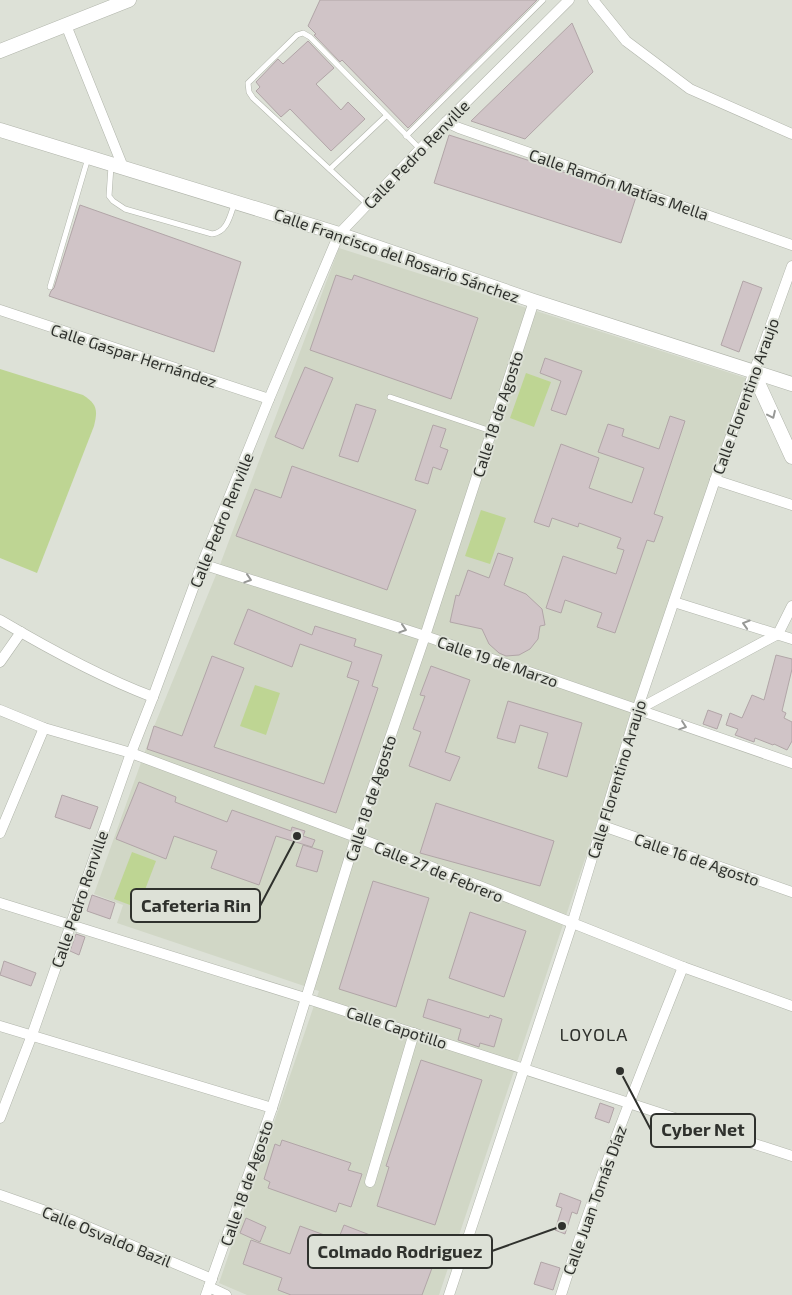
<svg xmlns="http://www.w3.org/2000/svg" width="792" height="1295" viewBox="0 0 792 1295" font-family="'Exo 2',sans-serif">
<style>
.built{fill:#d1d7c6}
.green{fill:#bed593}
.building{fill:#d0c4c7;stroke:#b1a5a7}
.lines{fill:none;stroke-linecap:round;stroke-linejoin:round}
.lane-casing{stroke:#b1b5ab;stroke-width:6}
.street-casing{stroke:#b1b5ab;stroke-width:11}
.secondary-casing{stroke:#b1b5ab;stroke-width:15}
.lane{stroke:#fff;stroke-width:5}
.street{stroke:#fff;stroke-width:10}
.secondary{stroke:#fff;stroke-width:14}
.oneway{stroke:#979896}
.labels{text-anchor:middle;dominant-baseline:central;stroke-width:4;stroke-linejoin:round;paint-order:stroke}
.street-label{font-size:16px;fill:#2f312d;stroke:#dde1d7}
.neighbourhood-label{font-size:18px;letter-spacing:1px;fill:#2f312d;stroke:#dde1d7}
.leader{fill:none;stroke:#2f312d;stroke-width:2}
.callout-dot{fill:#2f312d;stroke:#dde1d7;stroke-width:2}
.callout{fill:#dde1d7;stroke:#2f312d;stroke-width:2}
.callout-label{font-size:18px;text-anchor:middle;font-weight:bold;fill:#2f312d}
</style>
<rect width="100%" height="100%" fill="#dde1d7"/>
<polygon class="built" points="339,248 746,378 439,1295 247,1295 219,1283 319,991 117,923 123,905 94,894 153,729 218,570"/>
<g class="green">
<path d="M 0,369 L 83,395 C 97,404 98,410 94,426 L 37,573 L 0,558 Z"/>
<polygon points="526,373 551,382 534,427 510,418"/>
<polygon points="481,510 506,518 490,564 465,556"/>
<polygon points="255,685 280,693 266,735 240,726"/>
<polygon points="132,852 156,861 138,908 114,899"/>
</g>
<g class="building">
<polygon points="320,0 537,0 408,128 342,60 340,62 314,35 316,34 308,26"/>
<polygon points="572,23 593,72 525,139 471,121"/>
<polygon points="308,41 334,68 316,84 341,110 348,102 365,119 331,151 290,109 281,117 256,91 260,87 256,82 278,59 283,64"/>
<polygon points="449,135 543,165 636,197 621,243 434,183"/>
<polygon points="80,205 241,262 214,352 49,296 51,291 54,288"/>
<polygon points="336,275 352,280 354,275 478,318 451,399 310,350"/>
<polygon points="743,281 762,288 739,352 721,345"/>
<polygon points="545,358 582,371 566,415 551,410 561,381 540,373"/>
<polygon points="305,367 333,378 303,449 275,437"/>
<polygon points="356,404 376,410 358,462 339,456"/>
<polygon points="670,416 685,421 654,514 663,517 654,542 647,540 615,633 597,627 602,613 565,600 561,613 546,608 563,556 616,574 624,550 617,548 621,538 579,523 578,527 552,518 549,527 534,522 561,444 599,458 589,488 632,503 644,468 598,452 608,424 624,429 622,436 659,449"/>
<polygon points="433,425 446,429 440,447 448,450 441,470 433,467 428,484 415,480"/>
<polygon points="292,466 416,510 387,590 236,536 255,489 281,498"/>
<polygon points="498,553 513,558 504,585 526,594 542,609 545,625 540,626 538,639 530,649 519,655 506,656 499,653 489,644 482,629 450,622 456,595 459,596 468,570 489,578"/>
<polygon points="248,609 312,635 315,626 356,639 354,646 382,655 372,686 378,688 336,813 147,749 154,726 182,736 212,656 244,668 214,747 324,784 359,681 347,677 352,662 300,644 292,667 234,644"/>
<polygon points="776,655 792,659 792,669 782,711 786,713 784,718 792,722 792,741 787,750 774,744 773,745 755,738 754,742 735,735 738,729 726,725 730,713 742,718 752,695 764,700"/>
<polygon points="431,666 470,680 445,752 460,757 450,781 409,766 421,732 413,729 425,696 420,695"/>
<polygon points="508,701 582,723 567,777 538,768 548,733 520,725 515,743 497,738"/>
<polygon points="708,710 722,715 717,729 703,724"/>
<polygon points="139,782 176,797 175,802 227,822 232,810 291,831 292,827 305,831 303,836 315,840 312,847 276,836 259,885 211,868 217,851 174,836 166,859 116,839"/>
<polygon points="62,795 98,807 90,829 55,817"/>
<polygon points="436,803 554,841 540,886 420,853"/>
<polygon points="303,845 323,851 317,872 296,866"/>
<polygon points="373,881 429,898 396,1007 339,989"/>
<polygon points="92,895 115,903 110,919 87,911"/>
<polygon points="470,912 526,931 504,997 449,978"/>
<polygon points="76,934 85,937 79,955 70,951"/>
<polygon points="4,961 36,973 31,986 0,975"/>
<polygon points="428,999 489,1018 490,1015 502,1019 494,1047 480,1043 479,1047 458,1040 461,1029 423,1017"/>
<polygon points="421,1060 482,1080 435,1225 377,1206 389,1167 386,1166"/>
<polygon points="600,1103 614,1108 609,1123 595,1118"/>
<polygon points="282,1140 351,1163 348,1170 362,1174 351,1207 339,1203 336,1212 268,1188 270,1182 264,1179 275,1144 280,1146"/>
<polygon points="560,1193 581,1201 577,1214 572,1212 565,1234 555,1230 562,1208 556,1206"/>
<polygon points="246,1218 266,1227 260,1242 240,1233"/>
<polygon points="344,1225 435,1260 422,1295 291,1295 278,1290 282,1278 243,1264 251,1240 290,1254 300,1226 338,1240"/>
<polygon points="541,1262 560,1268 553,1290 534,1284"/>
</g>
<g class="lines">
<defs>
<g id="lane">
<polyline points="406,136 543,0"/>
<path d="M 111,166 L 109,196 L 113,201 L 125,209 L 212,234 C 228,232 230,215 235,202"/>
<polyline points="330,169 386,116"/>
<polyline points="367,204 253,98 249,92 248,83 297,35 303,33 310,37 420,149"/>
<polyline points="50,287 88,158"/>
<polyline points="390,397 491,431"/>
</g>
<g id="street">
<polyline points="593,0 626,41 690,89 792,134"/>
<polyline points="66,25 123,167"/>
<polyline points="446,122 459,128 792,245"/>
<polyline points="0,310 269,399"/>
<polyline points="715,480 792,505"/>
<polyline points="202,564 425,636 792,763"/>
<polyline points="674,602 792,639"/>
<path d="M 0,620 C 49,649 100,677 153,697"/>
<polyline points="0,662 21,632"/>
<polyline points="0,710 44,728 131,753 356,837 683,967 792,1006"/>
<polyline points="637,710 778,634 792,606"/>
<polyline points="603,826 792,892"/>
<polyline points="0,833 44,728"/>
<polyline points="0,903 305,998 792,1156"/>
<polyline points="0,1026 272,1108"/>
<polyline points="0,1118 32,1035 131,753 153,697 202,564 269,399 339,234 446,122 569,0"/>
<polyline points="370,1182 414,1033"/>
<polyline points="0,1195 74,1221 212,1279"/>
<polyline points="209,1287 226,1295"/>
<polyline points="206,1295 272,1108 356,837 425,636 534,301"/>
<polyline points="449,1295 572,924 637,710 715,480 792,266"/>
<path d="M 561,1295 C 596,1184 640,1075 683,967"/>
</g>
<g id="secondary">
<polyline points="0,51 129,0"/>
<polyline points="0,130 339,234 534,301 792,384"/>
<polyline points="753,372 792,457"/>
</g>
</defs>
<use href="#lane" class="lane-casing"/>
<use href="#street" class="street-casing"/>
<use href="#secondary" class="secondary-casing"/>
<use href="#lane" class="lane"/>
<use href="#street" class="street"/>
<use href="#secondary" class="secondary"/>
</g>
<defs><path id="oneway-chevron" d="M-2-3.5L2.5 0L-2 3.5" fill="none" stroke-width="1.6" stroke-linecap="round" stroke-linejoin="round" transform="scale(1.25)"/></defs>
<g class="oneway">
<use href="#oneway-chevron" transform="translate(772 415) rotate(65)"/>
<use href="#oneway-chevron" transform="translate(248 579) rotate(18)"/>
<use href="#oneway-chevron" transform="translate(746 624) rotate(-163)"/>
<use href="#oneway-chevron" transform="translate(403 629) rotate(18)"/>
<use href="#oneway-chevron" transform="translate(683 726) rotate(19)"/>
</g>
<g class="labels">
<g class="street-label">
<text transform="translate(416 154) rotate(-46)">Calle Pedro Renville</text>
<text transform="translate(619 184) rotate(19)">Calle Ramón Matías Mella</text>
<text transform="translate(397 255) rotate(19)">Calle Francisco del Rosario Sánchez</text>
<text transform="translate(134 355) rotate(18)">Calle Gaspar Hernández</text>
<text transform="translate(745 396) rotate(-70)">Calle Florentino Araujo</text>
<text transform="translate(497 414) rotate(-72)">Calle 18 de Agosto</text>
<text transform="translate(221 520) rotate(-68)">Calle Pedro Renville</text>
<text transform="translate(498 661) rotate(19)">Calle 19 de Marzo</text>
<text transform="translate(616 779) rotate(-73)">Calle Florentino Araujo</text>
<text transform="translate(370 798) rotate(-72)">Calle 18 de Agosto</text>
<text transform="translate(697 859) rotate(19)">Calle 16 de Agosto</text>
<text transform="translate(439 871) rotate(22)">Calle 27 de Febrero</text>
<text transform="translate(79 899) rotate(-71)">Calle Pedro Renville</text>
<text transform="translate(397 1027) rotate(18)">Calle Capotillo</text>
<text transform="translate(246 1183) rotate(-71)">Calle 18 de Agosto</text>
<text transform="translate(594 1200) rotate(-70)">Calle Juan Tomás Díaz</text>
<text transform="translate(107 1236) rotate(22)">Calle Osvaldo Bazil</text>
</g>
<g class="neighbourhood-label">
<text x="594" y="1034">LOYOLA</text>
</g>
</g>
<path class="leader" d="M297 836L260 906M620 1071L651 1130M562 1226L492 1251"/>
<g class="callout-dot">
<circle cx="297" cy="836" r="5"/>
<circle cx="620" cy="1071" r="5"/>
<circle cx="562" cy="1226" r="5"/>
</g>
<g class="callout">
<rect x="131" y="889" width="129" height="33" rx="5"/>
<rect x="651" y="1114" width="104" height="33" rx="5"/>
<rect x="308" y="1235" width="184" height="33" rx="5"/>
</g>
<g class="callout-label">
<text x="196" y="912">Cafeteria Rin</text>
<text x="703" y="1136">Cyber Net</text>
<text x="400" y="1258">Colmado Rodriguez</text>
</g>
</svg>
